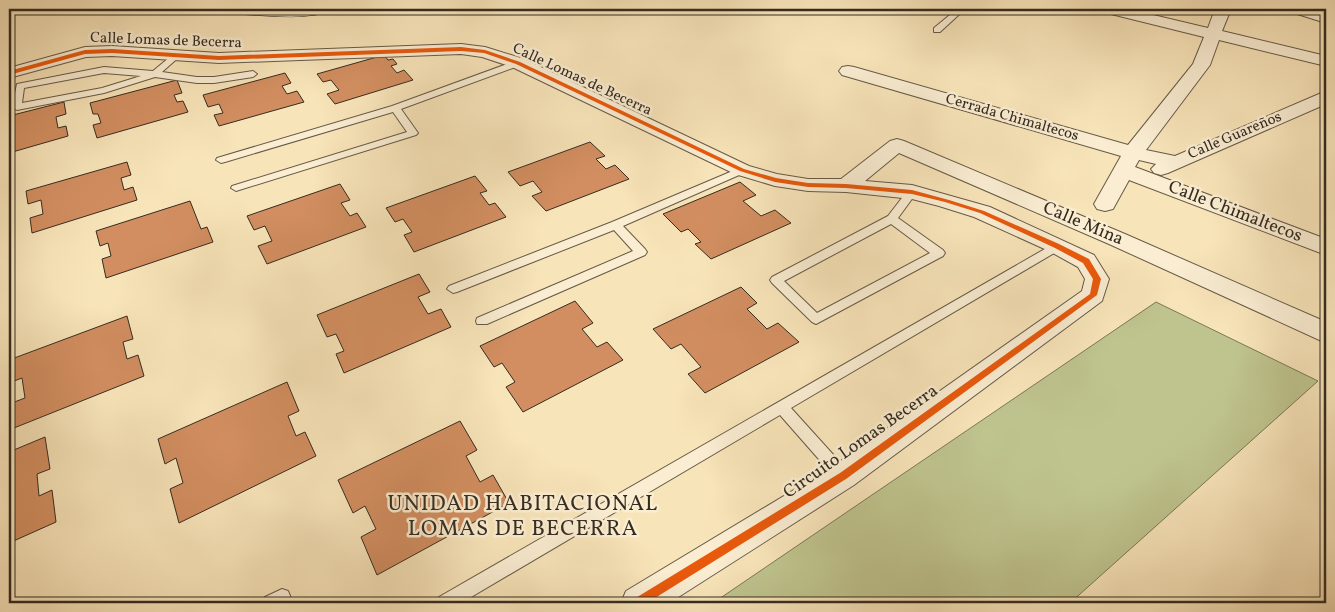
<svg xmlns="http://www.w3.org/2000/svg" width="1335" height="612" viewBox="0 0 1335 612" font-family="Vollkorn,serif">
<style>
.green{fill:#bfc48e;stroke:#7a7857}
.building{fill:#d28e60;stroke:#352c20}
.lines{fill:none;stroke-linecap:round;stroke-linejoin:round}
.lane-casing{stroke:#665a46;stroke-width:2}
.street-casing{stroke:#665a46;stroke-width:2}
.secondary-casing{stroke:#352c20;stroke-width:1}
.lane{fill:#faedd2;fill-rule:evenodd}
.street{fill:#faedd2;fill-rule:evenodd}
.secondary{fill:#faedd2;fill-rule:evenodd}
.cycleway-casing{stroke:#faedd2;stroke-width:3}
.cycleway{fill:#e8590c;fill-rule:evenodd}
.labels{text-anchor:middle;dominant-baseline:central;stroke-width:5;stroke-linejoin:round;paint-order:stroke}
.far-street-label{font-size:15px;fill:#352c20;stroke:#faedd2}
.street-label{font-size:18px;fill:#352c20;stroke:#faedd2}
.near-neighbourhood-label{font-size:22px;letter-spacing:1px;fill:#352c20;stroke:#faedd2}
</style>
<rect width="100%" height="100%" fill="#f8e4b9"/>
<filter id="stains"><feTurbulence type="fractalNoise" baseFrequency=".004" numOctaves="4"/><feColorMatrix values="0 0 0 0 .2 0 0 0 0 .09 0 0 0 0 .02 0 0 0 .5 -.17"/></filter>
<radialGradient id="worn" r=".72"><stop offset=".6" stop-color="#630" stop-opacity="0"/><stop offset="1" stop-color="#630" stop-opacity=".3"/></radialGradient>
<polygon class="green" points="1156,302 1318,381 1070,603 713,603"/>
<g class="building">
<polygon points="384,55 388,60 393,59 397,64 391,66 397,73 404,70 413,80 335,104 327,94 339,90 331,80 323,82 317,74"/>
<polygon points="285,73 291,83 282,86 287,94 297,91 304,102 219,126 214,115 223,113 219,104 208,107 203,95"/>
<polygon points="177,80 182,93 174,95 177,102 183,101 188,112 97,138 93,125 101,123 98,114 93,114 90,103"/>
<polygon points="64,102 66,114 56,117 58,128 66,126 68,136 9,153 9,116"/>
<polygon points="590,142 605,156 596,159 606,169 615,165 629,179 546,211 532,196 542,192 533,181 520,186 508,172"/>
<polygon points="127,162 131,175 121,178 124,190 133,187 137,200 32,233 30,218 43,214 41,200 28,204 26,191"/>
<polygon points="475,176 487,191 480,193 489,205 495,203 506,217 414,252 404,235 412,232 403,219 395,222 386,208"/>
<polygon points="740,182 756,195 743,201 761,216 775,210 791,223 711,259 695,244 701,242 688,229 681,232 663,214"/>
<polygon points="340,184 350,200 341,203 350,216 357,213 366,227 267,264 258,246 272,241 265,226 254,230 247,216"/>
<polygon points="190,201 201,229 207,227 213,242 106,278 102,259 111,256 108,243 100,246 96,231"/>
<polygon points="419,274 430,292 418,297 428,314 441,309 451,327 344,373 336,354 344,351 336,334 327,337 317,315"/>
<polygon points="741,287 757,303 747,309 767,329 778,323 799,342 705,393 688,374 701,367 681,344 671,349 653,329"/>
<polygon points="575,301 593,323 582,329 597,347 607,342 623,360 523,412 506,387 515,382 502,363 494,367 480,346"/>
<polygon points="127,316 133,339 123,342 127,359 138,355 144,376 9,430 9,404 25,398 22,378 9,383 9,360"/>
<polygon points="287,382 299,411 288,416 296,436 305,432 316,456 179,523 170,489 183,483 176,458 165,464 158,439"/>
<polygon points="460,421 477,450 466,456 480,482 493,475 509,503 377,575 361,537 376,529 365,506 353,513 338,480"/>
<polygon points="45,437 50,469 37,474 39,496 52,490 56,522 9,543 9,452"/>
</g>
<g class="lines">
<defs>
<g id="lane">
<polygon points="957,9 965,9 940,32 934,32 934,28"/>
<path d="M 176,52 L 180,55 L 179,57 L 162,72 L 197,77 L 214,77 L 253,71 L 257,74 L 253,77 L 214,83 L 197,83 L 155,77 L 104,93 L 17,110 L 12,107 L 17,84 L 104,67 L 153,71 ZM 104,73 L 141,76 L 102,88 L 22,103 L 24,88 Z"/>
<polygon points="518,60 521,61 521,65 401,109 418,133 416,135 236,191 231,188 232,186 407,132 393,112 225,162 221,163 216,160 217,158 392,106"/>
<polygon points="742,167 747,170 746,172 623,226 645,249 647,252 645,255 487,324 477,324 476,321 477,318 633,251 614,230 457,292 453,293 447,289 449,286 612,222"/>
<path d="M 912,189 L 917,192 L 898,218 L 943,250 L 945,253 L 943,256 L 816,324 L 812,322 L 772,283 L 770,280 L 772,277 L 888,216 L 908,190 ZM 891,224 L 930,253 L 817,313 L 784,281 Z"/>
<polygon points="1057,242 1063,246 1061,249 791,408 848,471 851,476 848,481 843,483 838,481 780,415 461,603 437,603 439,597"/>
<polygon points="282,589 288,591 293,603 263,603 265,597"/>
</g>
<g id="street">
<polygon points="1101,9 1128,9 1208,28 1215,9 1231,9 1222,31 1326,56 1326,66 1219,40 1210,65 1146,150 1175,156 1326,91 1326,104 1168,173 1161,175 1154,173 1151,169 1156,164 1139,160 1135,167 1326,239 1326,255 1129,180 1113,209 1105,211 1097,209 1094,204 1121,156 842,75 839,71 842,67 848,66 854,67 1128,145 1193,64 1204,37 1103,12"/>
<polygon points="1289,9 1312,9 1326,13 1326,23 1291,12"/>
<polygon points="461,44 485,47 524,59 749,166 777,174 808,179 841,179 890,141 897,139 904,141 1125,234 1326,322 1326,343 1109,244 899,153 865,181 912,185 990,207 1094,255 1109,279 1102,301 854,485 669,603 621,603 626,591 832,467 1082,291 1085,279 1078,267 1049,251 974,217 939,206 912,199 846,192 808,191 775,186 735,174 512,67 482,57 461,54 219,63 112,56 86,57 9,78 9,68 85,47 112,46 219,53"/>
</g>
<path id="secondary" d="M 225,9 L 328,9 L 325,13 C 297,20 263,15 234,14 L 228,13 Z"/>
</defs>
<use href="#lane" class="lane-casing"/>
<use href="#street" class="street-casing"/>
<use href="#secondary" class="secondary-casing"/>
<use href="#lane" class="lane"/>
<use href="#street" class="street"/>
<use href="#secondary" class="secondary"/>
<defs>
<polygon id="cycleway" points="461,47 485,50 520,62 744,169 776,178 808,183 846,184 912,190 949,200 984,211 1059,244 1089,259 1101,279 1097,295 846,479 647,603 633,603 634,599 840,473 1090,294 1093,279 1083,263 1055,248 980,213 945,202 912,194 846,188 808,187 775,182 740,171 516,64 484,53 461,51 219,60 112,53 85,54 9,75 9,71 85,50 112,49 219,56"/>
</defs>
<use href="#cycleway" class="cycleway-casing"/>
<use href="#cycleway" class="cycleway"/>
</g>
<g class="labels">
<g class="far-street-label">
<text transform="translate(166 41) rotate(2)">Calle Lomas de Becerra</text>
<text transform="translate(582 80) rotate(25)">Calle Lomas de Becerra</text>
<text transform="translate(1012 118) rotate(16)">Cerrada Chimaltecos</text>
<text transform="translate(1235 136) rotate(-23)">Calle Guareños</text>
</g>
<g class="street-label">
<text transform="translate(1235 212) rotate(21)">Calle Chimaltecos</text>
<text transform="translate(1083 224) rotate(23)">Calle Mina</text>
<text transform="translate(861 442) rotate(-35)">Circuito Lomas Becerra</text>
</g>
<g class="near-neighbourhood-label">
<text x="523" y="504">UNIDAD HABITACIONAL<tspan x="523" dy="25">LOMAS DE BECERRA</tspan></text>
</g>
</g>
<rect width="1335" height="612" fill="none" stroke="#f8e4b9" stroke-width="30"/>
<rect x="10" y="10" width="1315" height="592" fill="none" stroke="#352c20" stroke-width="2.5"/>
<rect x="15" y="15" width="1305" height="582" fill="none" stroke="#352c20"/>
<rect width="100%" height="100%" filter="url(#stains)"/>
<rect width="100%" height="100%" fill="url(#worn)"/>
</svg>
